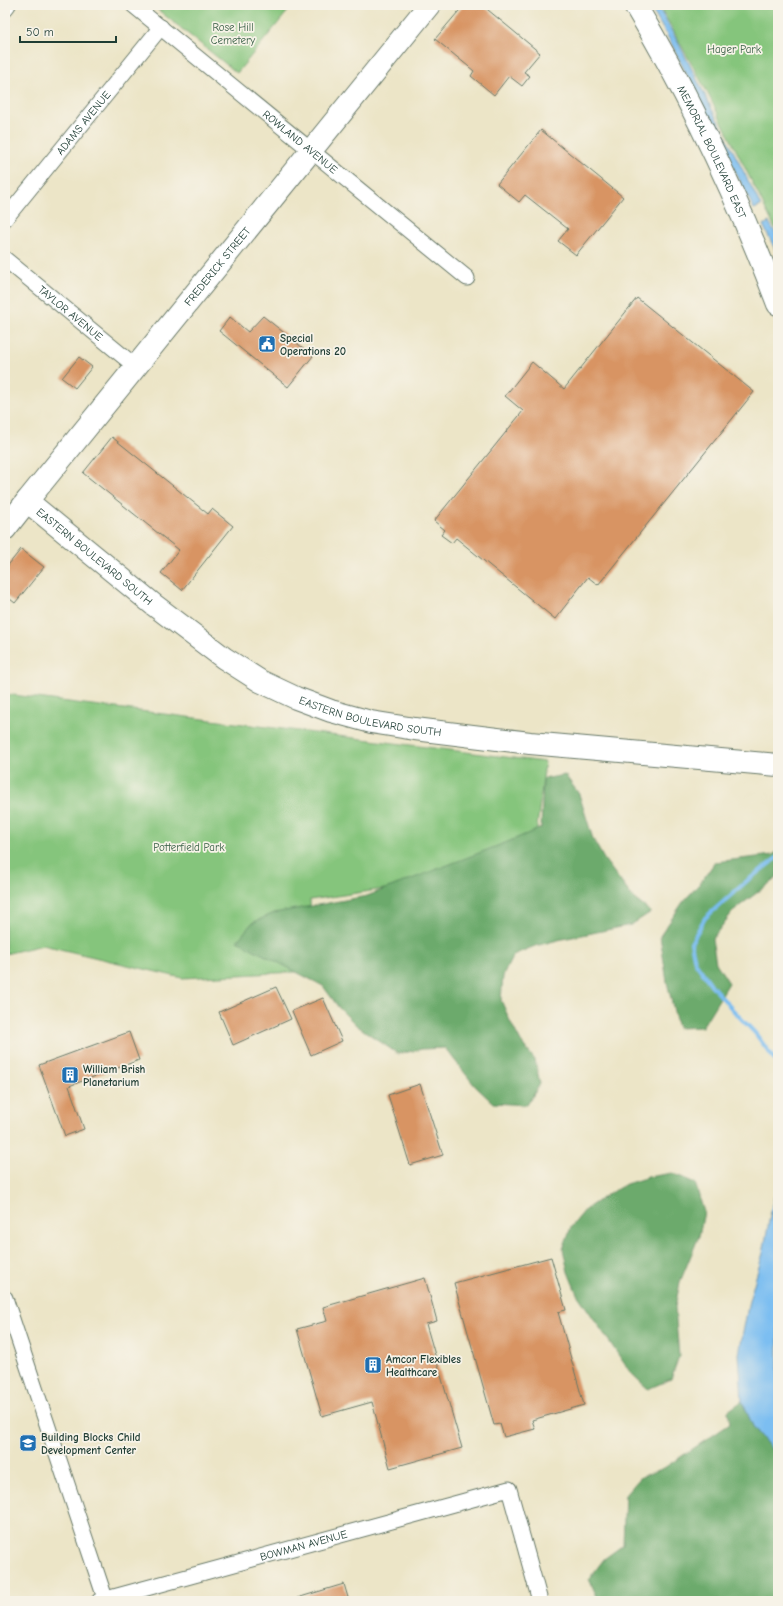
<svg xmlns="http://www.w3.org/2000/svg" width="783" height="1606" viewBox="0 0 783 1606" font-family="'Comic Neue',sans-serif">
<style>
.green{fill:#85c57c;stroke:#528158}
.forest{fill:#6caa6c;stroke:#467450}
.water{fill:#7bbef1;stroke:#4d7e92}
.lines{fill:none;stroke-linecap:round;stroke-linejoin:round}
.stream{stroke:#7bbef1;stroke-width:4}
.building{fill:#d89464}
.minor-casing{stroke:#677867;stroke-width:17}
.secondary-casing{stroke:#677867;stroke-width:24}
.primary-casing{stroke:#677867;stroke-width:24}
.minor{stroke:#fff;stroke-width:15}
.secondary{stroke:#fff;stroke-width:22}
.primary{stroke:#fff;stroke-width:22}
.labels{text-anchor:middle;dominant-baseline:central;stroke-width:3.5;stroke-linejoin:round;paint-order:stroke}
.park-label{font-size:11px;fill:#385f46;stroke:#f7f3e8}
.street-label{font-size:11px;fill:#1f3d34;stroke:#f7f3e8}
.poi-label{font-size:11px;font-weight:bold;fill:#1f3d34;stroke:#f7f3e8;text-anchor:start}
</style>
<rect width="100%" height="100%" fill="#f7f3e8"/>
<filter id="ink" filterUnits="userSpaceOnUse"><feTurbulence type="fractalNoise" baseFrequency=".025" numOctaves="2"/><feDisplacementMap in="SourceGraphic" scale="8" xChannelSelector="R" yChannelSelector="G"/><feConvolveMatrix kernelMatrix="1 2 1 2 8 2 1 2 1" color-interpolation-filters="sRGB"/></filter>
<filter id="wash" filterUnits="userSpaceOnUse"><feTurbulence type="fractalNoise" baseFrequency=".012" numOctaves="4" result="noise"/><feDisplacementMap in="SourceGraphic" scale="16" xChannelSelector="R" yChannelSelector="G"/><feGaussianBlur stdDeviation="0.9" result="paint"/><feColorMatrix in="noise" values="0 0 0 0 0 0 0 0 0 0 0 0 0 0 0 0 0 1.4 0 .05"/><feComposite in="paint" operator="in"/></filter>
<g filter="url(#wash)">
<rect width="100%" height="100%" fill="#ece5c7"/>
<g class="green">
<polygon points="152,5 293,5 237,73"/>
<polygon points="659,5 778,5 778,234 707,92"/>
<polygon points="5,694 545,762 532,867 310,900 313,971 182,978 43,945 5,954"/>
</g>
<g class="forest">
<polygon points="565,775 579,794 593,839 604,859 633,898 651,912 631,925 558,940 535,946 513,955 503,976 501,1000 510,1021 521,1042 535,1060 540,1084 527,1105 493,1103 475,1086 445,1048 422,1049 398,1054 356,1025 339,1008 323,986 237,941 252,923 274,913 367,896 505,843 541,828 543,779"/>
<polygon points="778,851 778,877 734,910 712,939 716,963 729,983 702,1027 678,1028 667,982 660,936 683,902 701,882 715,862 773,855"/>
<polygon points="672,1173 695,1183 704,1212 699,1236 680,1282 675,1307 679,1356 671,1379 648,1389 630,1372 577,1294 568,1272 563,1249 571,1227 586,1209 605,1196 626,1184 648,1177"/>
<polygon points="742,1401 753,1426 778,1457 778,1601 599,1601 589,1579 604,1559 623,1545 625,1495 641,1477 664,1468 730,1424 728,1411"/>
</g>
<g class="water">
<polygon points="649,5 657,5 679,44 761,206 754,209 669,39"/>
<polygon points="769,222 778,238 778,255 763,225"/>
<polygon points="778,1187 778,1457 753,1426 742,1401 739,1354 749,1301 763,1253 773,1200"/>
</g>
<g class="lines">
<polyline class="stream" points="778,857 748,880 705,918 691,943 695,962 712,986 732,1009 755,1033 778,1064"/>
</g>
<g id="blocks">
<g class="building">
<polygon points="464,5 482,5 540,53 524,72 530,76 522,86 509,76 494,95 471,76 474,71 435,39"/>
<polygon points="541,130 623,197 576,255 558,241 568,229 525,195 519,202 497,184"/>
<polygon points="637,298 754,392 598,585 588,577 555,619 456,538 452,543 441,535 445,530 434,521 523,411 505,396 532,362 564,389"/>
<polygon points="263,316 313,356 288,387 219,331 230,317 248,332"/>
<polygon points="79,357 92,367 75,388 62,378"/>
<polygon points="112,437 208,514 212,509 233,526 182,590 161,573 179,550 83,473"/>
<polygon points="21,549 44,567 15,603 5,595 5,569"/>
<polygon points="276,987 291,1019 233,1045 219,1012"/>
<polygon points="323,998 342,1041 311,1055 292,1011"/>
<polygon points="129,1032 139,1060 69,1086 84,1129 65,1136 39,1065"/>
<polygon points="420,1084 443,1155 410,1165 388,1095"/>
<polygon points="551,1257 566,1310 558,1312 584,1405 532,1420 535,1429 504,1437 500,1424 494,1425 454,1283"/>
<polygon points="425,1278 437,1321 426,1324 462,1448 390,1468 372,1402 322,1416 297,1329 327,1321 323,1307"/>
<polygon points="344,1584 349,1601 298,1601 297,1598"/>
</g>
</g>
</g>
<g filter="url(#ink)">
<use href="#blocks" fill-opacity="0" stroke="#677867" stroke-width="1"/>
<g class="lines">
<defs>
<g id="minor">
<path id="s1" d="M 133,5 L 467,278"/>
<polyline points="5,9 8,5"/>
<path id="s2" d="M 5,219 L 161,27"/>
<path id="s3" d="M 5,259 L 135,366"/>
<polyline points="5,1298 106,1601"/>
<path id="s4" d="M 99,1601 L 509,1489 L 540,1601"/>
</g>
<g id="secondary">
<path id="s5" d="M 635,5 C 692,100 739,201 778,304"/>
<path id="s6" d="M 27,501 L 429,5"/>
</g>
<g id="primary">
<path id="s7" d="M 5,529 L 27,501 L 154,605 L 224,658 L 260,681 L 296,698 L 331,711 L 371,722 L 415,729 L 530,743 L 778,765"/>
</g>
</defs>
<use href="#minor" class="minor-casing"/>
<use href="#secondary" class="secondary-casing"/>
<use href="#primary" class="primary-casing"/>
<use href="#minor" class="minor"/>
<use href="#secondary" class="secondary"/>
<use href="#primary" class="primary"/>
</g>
</g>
<defs>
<symbol id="civic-square" viewBox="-11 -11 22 22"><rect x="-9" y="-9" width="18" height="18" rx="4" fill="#1f6fb2" stroke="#f7f3e8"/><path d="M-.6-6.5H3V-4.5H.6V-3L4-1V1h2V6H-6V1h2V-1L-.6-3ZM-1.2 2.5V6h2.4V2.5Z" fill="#fff"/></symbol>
<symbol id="building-square" viewBox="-11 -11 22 22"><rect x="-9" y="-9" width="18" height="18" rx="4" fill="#1f6fb2" stroke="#f7f3e8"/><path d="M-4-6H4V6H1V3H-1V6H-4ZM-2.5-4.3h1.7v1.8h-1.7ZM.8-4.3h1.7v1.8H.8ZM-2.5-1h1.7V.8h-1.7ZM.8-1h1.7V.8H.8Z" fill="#fff"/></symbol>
<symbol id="school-square" viewBox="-11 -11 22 22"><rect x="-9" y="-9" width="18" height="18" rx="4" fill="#1f6fb2" stroke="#f7f3e8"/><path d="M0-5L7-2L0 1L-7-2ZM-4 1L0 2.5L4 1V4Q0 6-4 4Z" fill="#fff"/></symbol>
</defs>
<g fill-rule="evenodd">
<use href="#civic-square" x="257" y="334" width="20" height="20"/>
<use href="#building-square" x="60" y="1065" width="20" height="20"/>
<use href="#building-square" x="363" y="1355" width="20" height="20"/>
<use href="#school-square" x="18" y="1433" width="20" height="20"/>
</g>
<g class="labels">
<g class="park-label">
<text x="233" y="27">Rose Hill<tspan x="233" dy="13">Cemetery</tspan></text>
<text x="734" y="49">Hager Park</text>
<text x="189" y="847">Potterfield Park</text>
</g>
<g class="street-label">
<text stroke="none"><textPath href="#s2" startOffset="124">ADAMS AVENUE</textPath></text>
<text stroke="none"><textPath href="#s1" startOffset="216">ROWLAND AVENUE</textPath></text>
<text stroke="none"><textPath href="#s5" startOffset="166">MEMORIAL BOULEVARD EAST</textPath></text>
<text stroke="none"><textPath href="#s6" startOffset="302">FREDERICK STREET</textPath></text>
<text stroke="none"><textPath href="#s3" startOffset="85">TAYLOR AVENUE</textPath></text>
<text stroke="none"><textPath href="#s7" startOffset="123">EASTERN BOULEVARD SOUTH</textPath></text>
<text stroke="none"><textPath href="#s7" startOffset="447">EASTERN BOULEVARD SOUTH</textPath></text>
<text stroke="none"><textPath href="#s4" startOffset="212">BOWMAN AVENUE</textPath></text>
</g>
<g class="poi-label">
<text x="280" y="338">Special<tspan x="280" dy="13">Operations 20</tspan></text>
<text x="83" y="1069">William Brish<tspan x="83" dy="13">Planetarium</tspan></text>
<text x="386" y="1359">Amcor Flexibles<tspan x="386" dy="13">Healthcare</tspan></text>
<text x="41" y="1437">Building Blocks Child<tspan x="41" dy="13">Development Center</tspan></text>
</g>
</g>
<rect width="783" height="1606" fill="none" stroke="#f7f3e8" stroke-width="20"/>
<path d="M20 36v6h96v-6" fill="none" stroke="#1f3d34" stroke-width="2"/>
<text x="26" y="36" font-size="12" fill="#1f3d34" stroke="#f7f3e8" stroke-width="3" paint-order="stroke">50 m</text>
</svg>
